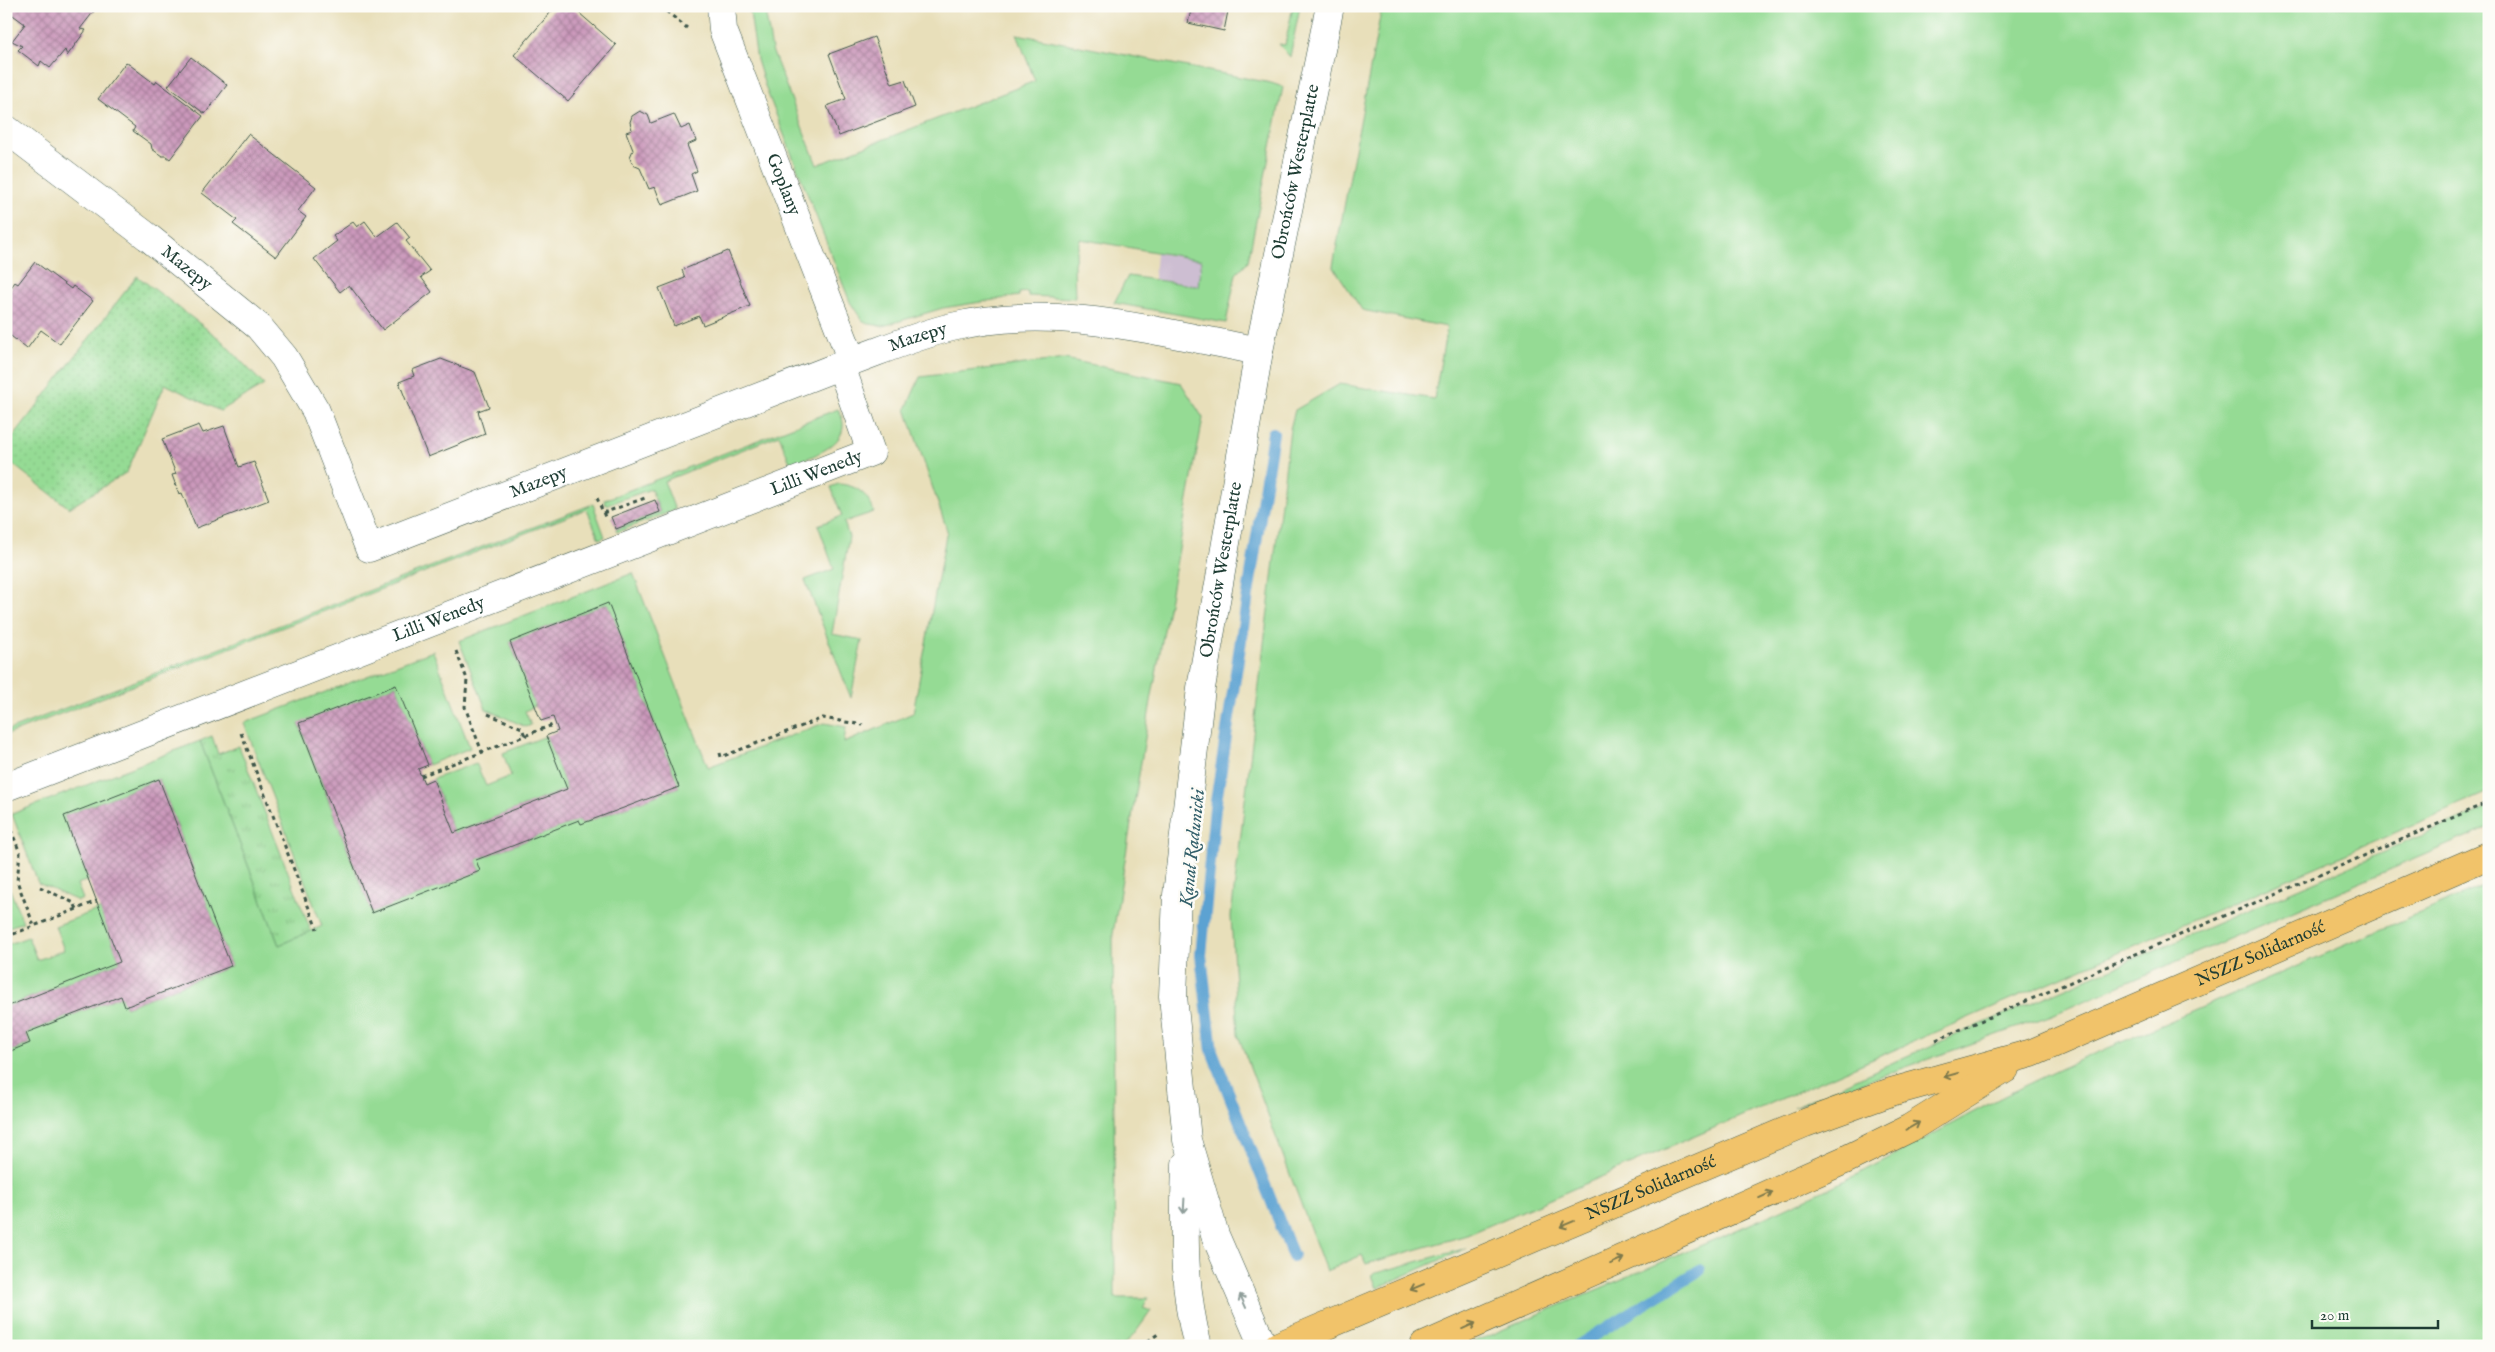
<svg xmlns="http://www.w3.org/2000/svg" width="2495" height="1352" viewBox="0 0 2495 1352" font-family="'IM FELL English',serif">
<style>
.industrial{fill:#cdbed2}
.grass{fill:#95db94;stroke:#5a8c64}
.park{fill:url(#park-tufts);stroke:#5a8c64}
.garden{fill:url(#garden-dots);stroke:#5a8c64}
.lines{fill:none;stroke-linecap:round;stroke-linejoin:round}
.stream{stroke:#5ca2d2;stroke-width:12}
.building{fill:url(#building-cross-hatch)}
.minor-casing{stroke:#3d5548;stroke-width:29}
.major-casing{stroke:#3d5548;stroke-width:29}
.path{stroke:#3d5548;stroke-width:3;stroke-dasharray:4 4;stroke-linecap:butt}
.minor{stroke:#fff;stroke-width:28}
.major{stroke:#f1c36a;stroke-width:28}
.oneway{stroke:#7d794c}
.oneway2{stroke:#8f9e9a}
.labels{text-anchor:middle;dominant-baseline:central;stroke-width:5;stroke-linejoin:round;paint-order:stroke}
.street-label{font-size:18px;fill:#1f3d34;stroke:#fdfcf7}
.water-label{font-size:19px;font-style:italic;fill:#34606b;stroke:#fdfcf7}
</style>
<defs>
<pattern id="park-tufts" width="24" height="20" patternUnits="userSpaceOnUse" patternTransform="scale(1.25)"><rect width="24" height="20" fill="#95db94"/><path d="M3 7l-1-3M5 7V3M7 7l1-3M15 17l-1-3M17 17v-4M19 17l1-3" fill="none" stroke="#80bd80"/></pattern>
<pattern id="garden-dots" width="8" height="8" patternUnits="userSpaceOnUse" patternTransform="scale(1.25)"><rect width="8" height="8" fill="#95db94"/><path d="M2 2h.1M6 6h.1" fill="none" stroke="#80bd80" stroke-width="1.8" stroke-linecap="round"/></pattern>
<pattern id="building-cross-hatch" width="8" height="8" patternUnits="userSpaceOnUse" patternTransform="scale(1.25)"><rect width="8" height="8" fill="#cb98bb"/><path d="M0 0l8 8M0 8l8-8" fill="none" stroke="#a47d99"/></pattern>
</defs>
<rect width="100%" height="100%" fill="#fdfcf7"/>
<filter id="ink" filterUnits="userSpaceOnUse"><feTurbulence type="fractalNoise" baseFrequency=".02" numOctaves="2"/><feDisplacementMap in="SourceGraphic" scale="10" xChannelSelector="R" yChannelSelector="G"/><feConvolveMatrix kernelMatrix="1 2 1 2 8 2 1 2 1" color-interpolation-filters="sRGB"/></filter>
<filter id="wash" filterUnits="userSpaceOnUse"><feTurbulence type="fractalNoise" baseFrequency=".0096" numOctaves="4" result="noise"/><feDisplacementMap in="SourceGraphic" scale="20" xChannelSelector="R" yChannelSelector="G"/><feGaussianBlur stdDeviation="1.12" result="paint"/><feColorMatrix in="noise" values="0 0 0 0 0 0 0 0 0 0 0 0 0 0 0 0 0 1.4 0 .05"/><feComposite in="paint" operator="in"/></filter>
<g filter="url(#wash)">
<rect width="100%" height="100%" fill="#e8dfba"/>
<polygon class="industrial" points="1156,253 1202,260 1198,286 1154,279"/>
<g class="grass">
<polygon points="749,6 837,6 766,16 772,50 817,165 1035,81 1017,34 1271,83 1283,87 1248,261 1236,274 1226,323 1114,303 1128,276 1198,286 1202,260 1080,239 1074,264 1075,298 1028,296 1028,292 1019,293 1019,296 943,308 883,326 869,324 862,320 850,302 766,89 757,60"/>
<polygon points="1293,6 1300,6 1290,57 1279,44 1285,45"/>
<polygon points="1382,6 2489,6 2489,792 1467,1235 1366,1264 1362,1255 1326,1271 1238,1035 1231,916 1290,429 1295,410 1340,384 1434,399 1447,327 1362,310 1333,266"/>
<polygon points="1065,359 1181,383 1203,418 1151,701 1113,934 1115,1298 1148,1298 1143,1308 1151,1311 1133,1336 1122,1346 6,1346 6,1053 30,1044 26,1033 121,996 126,1007 231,966 159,779 64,816 89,880 77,884 83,899 78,901 38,883 12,814 200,741 279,945 322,926 244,723 433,651 470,748 428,765 396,685 299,724 372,913 480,871 476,860 579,820 581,824 679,787 608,603 510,642 535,706 525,711 531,725 526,727 486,709 459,641 633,573 708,767 824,723 846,727 844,743 913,713 947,530 906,409 920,377"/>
<path d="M 838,409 C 858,443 814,455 791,465 L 779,435 L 664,481 L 675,510 L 617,532 L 616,529 L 660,512 L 651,489 L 606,505 L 604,500 Z"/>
<path d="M 838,484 C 857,485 868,494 874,512 L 844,522 L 849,537 L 832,634 L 862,640 L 851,698 L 805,580 L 834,569 L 818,525 L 842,516 L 831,487 Z"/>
<polygon points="593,504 605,537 599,539 587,509 6,735 6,731"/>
<polygon points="546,736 567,789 454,833 433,779 476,763 486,786 511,776 503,753"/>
<polygon points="2489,807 2489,827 2052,1015 1794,1107 1907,1056"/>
<polygon points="6,880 23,922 6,928"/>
<path d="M 2489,883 L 2489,1346 L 1465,1346 C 1584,1294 1705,1246 1823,1191 C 1904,1153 1980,1105 2062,1068 Z"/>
<polygon points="100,909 120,962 6,1007 6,945 28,937 37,960 64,950 55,926"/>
<polygon points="1467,1248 1377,1288 1372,1275 1376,1273"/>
</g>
<polygon class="park" points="212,736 218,754 239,746 311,931 279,945 200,741"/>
<polygon class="garden" points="137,276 220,339 264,385 220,411 165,384 127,472 69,508 6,459 6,446"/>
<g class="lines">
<g class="stream">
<polyline points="1273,433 1215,808 1201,955 1212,1051 1293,1256"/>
<polyline points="1577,1346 1700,1270"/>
</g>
</g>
<g id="blocks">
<g class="building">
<polygon points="6,6 98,6 80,29 86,30 67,56 65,50 50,68 41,61 39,66 18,50 22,46 12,41 25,24 6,10"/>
<polygon points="556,6 571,6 616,45 568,101 514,55"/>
<polygon points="1192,6 1229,6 1224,31 1188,23"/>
<polygon points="874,37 892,84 905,80 915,107 839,136 827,106 846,99 829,54"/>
<polygon points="191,57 227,85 205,114 168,86"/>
<polygon points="126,62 155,84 157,81 203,116 170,159 166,156 162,156 152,149 151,144 133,131 135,127 98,99"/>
<polygon points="640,111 648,115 651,123 674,114 681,129 690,125 696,141 687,145 697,171 691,174 697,191 662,205 655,187 649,189 640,168 633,165 630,157 633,150 626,132 632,130 630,122 632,116"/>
<polygon points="248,134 316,187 298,211 306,217 276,257 233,224 237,220 202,193"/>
<polygon points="365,221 377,237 397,222 410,238 406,241 430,271 421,277 432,292 383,330 349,285 340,292 314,259 337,241 333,236 353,222 357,227"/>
<polygon points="728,251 750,306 703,325 699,316 674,326 659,288 685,278 682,270"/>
<polygon points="35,262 71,289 73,286 93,301 60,344 41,330 27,349 6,332 6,294 15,282 18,284"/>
<polygon points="441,359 475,372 489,407 478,411 485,434 428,457 399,382 414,376 412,370"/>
<polygon points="199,425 203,433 224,426 239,467 254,462 269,500 196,528 182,493 179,494 172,475 176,474 162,439"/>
<polygon points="655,500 660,512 616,529 611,517"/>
<polygon points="608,603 679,787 581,824 579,820 476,860 480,871 372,913 299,723 396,685 428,765 418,769 424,783 433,779 454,833 567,789 546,736 558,731 553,717 541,721 510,642"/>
<polygon points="159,779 231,966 125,1007 121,996 26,1033 30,1043 6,1053 6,1007 120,962 64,816"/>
</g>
</g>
</g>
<g filter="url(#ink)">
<use href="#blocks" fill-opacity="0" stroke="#3d5548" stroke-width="1"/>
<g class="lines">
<defs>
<g id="minor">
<path id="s1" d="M 721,6 L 723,30 L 852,361"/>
<path id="s2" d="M 6,129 L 148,237 L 259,327 L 284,357 L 316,411 L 369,548 L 852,361 C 885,349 918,335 952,327 C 1054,302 1158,332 1259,351"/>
<path id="s3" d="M 6,787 L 871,452 L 841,366"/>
<path d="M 1186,1164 C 1184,1224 1182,1288 1198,1346"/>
<path id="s4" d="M 1263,1346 L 1215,1235 L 1187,1140 L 1173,996 L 1177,895 L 1201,688 L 1259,351 L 1330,6"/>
</g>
<g id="major">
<path id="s5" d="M 1278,1346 L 1805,1123 L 1891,1092 L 2032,1053 L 2489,855"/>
<polyline points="1424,1346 1845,1160 1910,1128 2005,1069"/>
</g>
</defs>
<use href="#minor" class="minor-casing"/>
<use href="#major" class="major-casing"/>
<g class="path">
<polyline points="660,6 687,28"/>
<polyline points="597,498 605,517"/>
<polyline points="603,513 648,497"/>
<polyline points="456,651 467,679 465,707 482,752"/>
<polyline points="488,714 522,728 525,736"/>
<polyline points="241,733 317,929"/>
<polyline points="720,753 721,757 823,718 863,725"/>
<polyline points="421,776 555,724"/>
<polyline points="8,822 20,853 17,881 34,926"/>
<polyline points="40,887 74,903 77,909"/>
<polyline points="6,937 97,901"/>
<polyline points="1936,1040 2489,802"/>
<polyline points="1141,1346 1158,1334"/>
</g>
<use href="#minor" class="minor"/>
<use href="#major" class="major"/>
</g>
<defs><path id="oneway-shaft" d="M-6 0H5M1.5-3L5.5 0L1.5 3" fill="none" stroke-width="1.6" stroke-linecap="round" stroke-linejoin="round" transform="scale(1.25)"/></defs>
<g class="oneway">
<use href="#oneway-shaft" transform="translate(1951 1075) rotate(165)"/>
<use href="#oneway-shaft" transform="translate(1913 1126) rotate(-30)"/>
<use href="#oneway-shaft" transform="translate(1766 1195) rotate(-24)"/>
<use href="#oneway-shaft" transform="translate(1567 1224) rotate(157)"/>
<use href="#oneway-shaft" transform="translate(1617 1261) rotate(-24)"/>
<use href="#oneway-shaft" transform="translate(1417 1287) rotate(157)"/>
<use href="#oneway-shaft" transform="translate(1469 1326) rotate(-24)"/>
</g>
<g class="oneway2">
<use href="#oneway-shaft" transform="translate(1184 1206) rotate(93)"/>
<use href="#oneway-shaft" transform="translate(1243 1301) rotate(-114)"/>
</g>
</g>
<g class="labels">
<g class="street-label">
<text stroke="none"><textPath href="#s4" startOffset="1199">Obrońców Westerplatte</textPath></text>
<text stroke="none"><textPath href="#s1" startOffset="190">Goplany</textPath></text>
<text stroke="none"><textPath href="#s2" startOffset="228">Mazepy</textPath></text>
<text stroke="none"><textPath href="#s2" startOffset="1158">Mazepy</textPath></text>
<text stroke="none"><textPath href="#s3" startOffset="869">Lilli Wenedy</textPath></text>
<text stroke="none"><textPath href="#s2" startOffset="752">Mazepy</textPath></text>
<text stroke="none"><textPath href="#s4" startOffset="794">Obrońców Westerplatte</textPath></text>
<text stroke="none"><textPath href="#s3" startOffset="464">Lilli Wenedy</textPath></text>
<text stroke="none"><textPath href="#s5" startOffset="1059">NSZZ Solidarność</textPath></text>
<text stroke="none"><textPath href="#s5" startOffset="405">NSZZ Solidarność</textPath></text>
</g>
<g class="water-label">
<text transform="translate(1193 848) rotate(-84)">Kanał Radunicki</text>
</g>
</g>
<rect width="2495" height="1352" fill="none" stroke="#fdfcf7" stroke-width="25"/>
<path d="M2312 1320v8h126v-8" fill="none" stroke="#1f3d34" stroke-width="2.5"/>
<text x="2320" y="1320" font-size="15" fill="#1f3d34" stroke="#fdfcf7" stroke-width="4" paint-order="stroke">20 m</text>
</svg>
